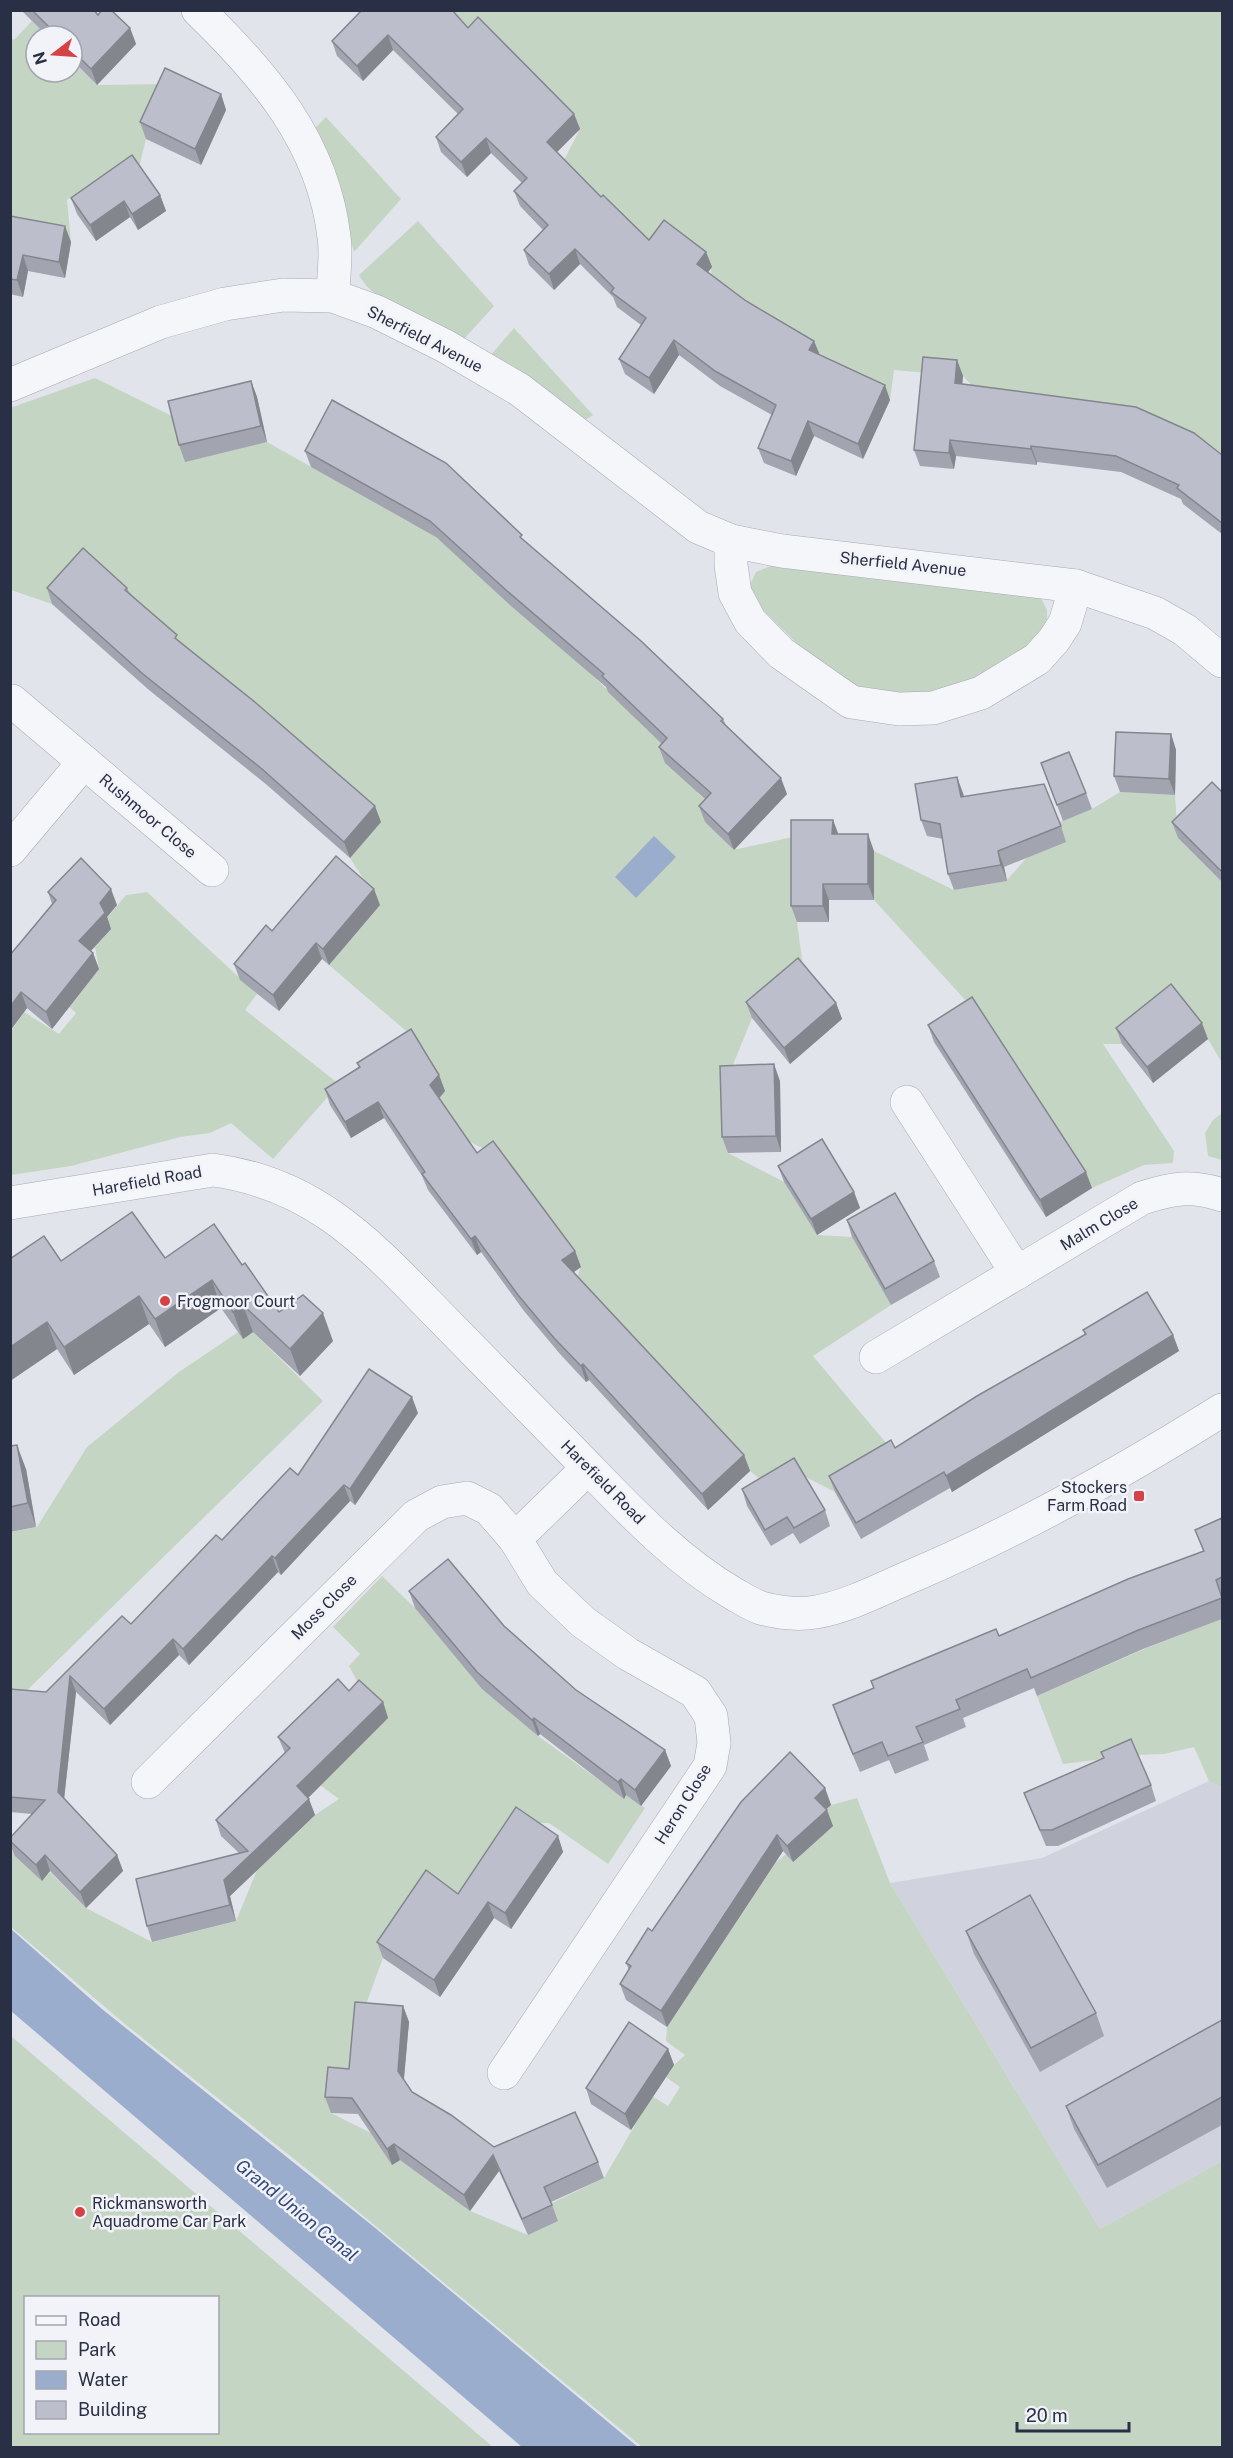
<svg xmlns="http://www.w3.org/2000/svg" width="1233" height="2458" viewBox="0 0 1233 2458" font-family="'Public Sans',sans-serif">
<style>
.built{fill:#d0d3dd}
.green{fill:#c5d5c3;fill-rule:evenodd}
.water{fill:#9badcc}
.lines{fill:none;stroke-linecap:round;stroke-linejoin:round}
.minor-casing{stroke:#a7aab6;stroke-width:34}
.minor{stroke:#f5f6f9;stroke-width:33}
.wall{fill:#a2a4af}
.shaded-wall{fill:#84868e}
.building{fill:#bcbfcb;stroke:#84868e;stroke-width:1.5}
.poi-dot{fill:#d44245;stroke:#f2f3f8;stroke-width:2}
.labels{text-anchor:middle;dominant-baseline:central;stroke-width:5;stroke-linejoin:round;paint-order:stroke}
.street-label{font-size:16px;fill:#292f44;stroke:#f2f3f8}
.poi-label{font-size:16px;fill:#292f44;stroke:#f2f3f8;text-anchor:start}
.water-label{font-size:18px;font-style:italic;fill:#31487a;stroke:#f2f3f8}
</style>
<rect width="100%" height="100%" fill="#e2e4eb"/>
<polygon class="built" points="1209,1781 1222,1787 1222,2161 1100,2229 890,1883 1042,1858"/>
<g class="green">
<polygon points="444,11 1222,11 1222,467 988,403 963,376 894,370 890,400 829,372 712,286 711,267 647,248 561,166 580,129 464,34"/>
<polygon points="32,21 47,36 36,36 36,72 72,72 72,61 97,85 171,84 147,135 138,171 98,199 88,185 67,200 71,242 11,231 10,37 14,40"/>
<polygon points="326,117 401,199 354,252 332,173 315,128"/>
<path d="M 418,221 L 494,306 L 463,340 C 434,325 373,304 359,275 Z"/>
<polygon points="514,328 593,415 582,422 489,357"/>
<polygon points="95,378 174,417 185,461 267,442 409,522 419,522 587,670 673,754 698,793 716,810 733,850 797,836 797,922 804,974 752,1018 726,1082 728,1153 784,1182 817,1235 852,1237 891,1305 813,1356 897,1456 835,1492 800,1474 773,1490 750,1471 575,1284 581,1266 499,1157 461,1137 436,1102 428,1064 432,1061 420,1043 329,965 380,905 350,858 381,821 52,604 11,590 10,408"/>
<polygon points="781,562 1040,596 1047,610 1047,621 1041,634 1025,649 974,680 928,693 898,697 858,689 818,664 763,610 750,585 756,572"/>
<polygon points="1120,792 1175,795 1178,838 1222,882 1222,1063 1208,1039 1177,1000 1122,1044 1103,1044 1174,1151 1173,1163 1144,1165 1092,1188 978,1014 874,900 874,851 954,890 1006,881 1059,822 1092,809"/>
<polygon points="147,892 257,994 245,1010 339,1084 273,1159 231,1123 210,1133 180,1137 71,1166 11,1175 11,1031 24,1012 59,1034 76,1013 69,1007 99,969 95,947 111,929 106,919 126,895"/>
<polygon points="1222,1113 1222,1160 1208,1156 1205,1133 1213,1120"/>
<polygon points="247,1326 323,1401 13,1704 11,1734 11,1532 37,1527 87,1447 179,1372"/>
<polygon points="382,1576 415,1608 481,1687 538,1736 624,1798 626,1795 645,1808 608,1864 549,1823 522,1823 469,1902 383,1958 361,2018 354,2085 331,2113 371,2133 392,2164 403,2158 470,2211 528,2235 550,2204 604,2178 652,2096 668,2106 680,2087 666,2077 674,2065 685,2055 666,2041 667,2027 774,1864 786,1854 793,1862 832,1826 821,1814 831,1805 857,1798 890,1883 1100,2229 1222,2161 1222,2447 642,2447 314,2175 126,2025 11,1927 10,1838 42,1881 50,1872 86,1908 152,1942 236,1921 257,1870 315,1815 339,1799 320,1785 388,1718 365,1696 349,1666 360,1654 333,1627"/>
<polygon points="1222,1619 1222,1787 1209,1781 1194,1747 1164,1754 1136,1755 1063,1764 1037,1696 1149,1647"/>
<path d="M 10,2036 L 11,2036 L 493,2447 L 11,2447 ZM 26,2298 L 218,2298 L 218,2432 L 26,2432 Z"/>
</g>
<g class="water">
<polygon points="654,836 676,857 636,898 615,877"/>
<polygon points="11,1929 102,2009 374,2227 638,2447 522,2447 11,2011"/>
</g>
<g class="lines">
<defs>
<g id="minor">
<path d="M 198,10 C 264,74 323,142 334,237 C 337,256 333,277 333,296"/>
<polyline points="10,385 161,322 225,304 283,295 333,296 377,312 445,346 520,390 698,527 731,541 782,551 1076,586 1155,613 1185,630 1222,661"/>
<polyline points="731,541 731,565 735,593 750,621 781,653 851,702 899,709 933,708 981,693 1037,659 1054,640 1065,623 1076,586"/>
<polyline points="12,701 212,870"/>
<polyline points="10,850 84,762"/>
<polyline points="907,1102 1017,1273"/>
<path d="M 10,1203 L 213,1170 C 309,1183 362,1236 427,1303 C 476,1353 524,1402 573,1452 C 623,1503 672,1558 734,1594 C 743,1599 752,1605 761,1608 C 779,1613 798,1615 816,1612 C 850,1606 883,1588 914,1575 C 1022,1529 1123,1472 1222,1410"/>
<path d="M 876,1357 L 1142,1198 C 1173,1188 1191,1185 1222,1195"/>
<polyline points="515,1539 588,1468"/>
<polyline points="148,1782 416,1516 442,1502 467,1498 489,1509 515,1539 542,1583 583,1622 628,1654 695,1692 711,1716 714,1743 710,1766 504,2073"/>
</g>
</defs>
<use href="#minor" class="minor-casing"/>
<use href="#minor" class="minor"/>
</g>
<g class="wall">
<polygon points="21,10 94,10 98,15 130,28 136,44 97,85 72,60 72,36 47,36"/>
<polygon points="359,10 452,10 468,28 574,114 580,129 557,152 601,197 649,240 706,252 712,267 708,272 746,301 814,341 820,355 890,400 863,459 814,436 796,476 764,463 758,448 772,415 720,386 679,355 654,394 625,374 619,359 641,325 617,307 613,297 580,264 554,290 529,265 524,250 543,230 520,206 514,191 522,183 491,153 467,177 441,152 436,137 458,114 393,50 363,81 337,56 332,41 360,12"/>
<polygon points="221,94 226,110 201,165 146,139 140,122"/>
<polygon points="160,195 166,211 138,230 130,217 96,241 77,214 71,198"/>
<polygon points="10,216 71,242 65,278 28,271 23,297 10,294"/>
<polygon points="957,360 963,376 962,384 1222,455 1222,534 1183,504 1181,499 1121,472 1037,462 1037,465 956,456 954,469 920,466 914,450"/>
<polygon points="251,381 257,397 267,442 185,462 179,445"/>
<polygon points="305,451 524,541 723,719 726,725 787,794 734,850 705,822 699,806 705,799 665,763 659,747 662,744 608,692 606,687 511,606 436,537 311,467"/>
<polygon points="47,588 127,588 129,592 180,642 381,822 350,858 267,785 149,690 52,604"/>
<polygon points="1171,734 1176,750 1175,795 1120,792 1114,776"/>
<polygon points="1041,763 1086,793 1092,809 1063,821"/>
<polygon points="1222,792 1222,882 1178,838 1172,822"/>
<polygon points="963,793 964,797 1061,826 1066,842 1004,867 1007,881 954,890 948,874 943,839 927,836 921,820"/>
<polygon points="833,820 838,834 874,851 874,900 829,900 829,922 797,922 791,906"/>
<polygon points="48,892 117,905 107,917 111,929 91,951 93,953 99,969 52,1029 27,1008 10,1031 10,955 52,904"/>
<polygon points="380,905 329,965 322,959 279,1011 240,980 234,964 272,931"/>
<polygon points="746,1002 836,1003 842,1019 790,1064 752,1018"/>
<polygon points="928,1025 1092,1188 1046,1217 934,1042"/>
<polygon points="1116,1028 1208,1039 1153,1083 1122,1044"/>
<polygon points="357,1063 439,1075 445,1091 439,1098 477,1153 575,1251 581,1267 574,1272 744,1455 750,1471 708,1510 589,1380 586,1382 560,1354 524,1311 481,1252 477,1255 428,1190 422,1176 384,1118 351,1138 330,1105 325,1089 359,1067"/>
<polygon points="780,1081 781,1152 728,1153 722,1137"/>
<polygon points="778,1166 854,1192 860,1208 817,1235 784,1182"/>
<polygon points="847,1220 934,1261 940,1277 891,1305 852,1237"/>
<polygon points="165,1258 242,1265 279,1312 333,1341 300,1376 253,1332 243,1339 221,1308 165,1347 149,1324 74,1375 57,1349 10,1381 10,1259 61,1261"/>
<polygon points="1083,1330 1173,1335 1179,1351 952,1492 950,1488 861,1539 835,1492 829,1476 895,1448 1085,1335"/>
<polygon points="418,1413 355,1505 350,1501 281,1575 278,1572 189,1665 179,1655 110,1725 76,1692 64,1799 117,1855 123,1871 86,1908 50,1871 42,1881 15,1856 10,1844 10,1838 32,1814 10,1812 10,1689 46,1692 131,1624 222,1540 298,1475"/>
<polygon points="10,1446 26,1469 36,1527 10,1532"/>
<polygon points="742,1489 825,1510 830,1526 800,1544 793,1533 771,1546 747,1506"/>
<polygon points="1222,1518 1222,1619 1143,1649 1037,1696 1034,1688 963,1718 966,1727 924,1745 929,1760 895,1774 889,1760 860,1772 839,1723 833,1705 873,1688 871,1681 999,1636 1203,1551 1195,1530"/>
<polygon points="409,1591 504,1626 576,1690 665,1750 671,1766 641,1806 626,1795 624,1799 540,1734 538,1736 482,1689 415,1608"/>
<polygon points="349,1691 383,1702 388,1718 308,1798 315,1815 230,1896 236,1921 152,1942 147,1926 239,1853 221,1836 216,1820 285,1753 278,1737"/>
<polygon points="1103,1758 1151,1785 1156,1801 1058,1846 1046,1846 1024,1793"/>
<polygon points="825,1788 831,1805 826,1809 833,1826 793,1862 783,1851 667,2027 626,2000 620,1984 629,1970 626,1963 652,1931"/>
<polygon points="558,1836 563,1852 511,1929 494,1918 440,1997 383,1958 377,1942"/>
<polygon points="966,1931 1096,2013 1104,2036 1040,2072 974,1954"/>
<polygon points="403,2006 409,2022 404,2080 412,2092 494,2147 598,2162 604,2178 551,2202 558,2221 528,2235 499,2171 470,2211 400,2160 392,2165 358,2114 331,2113 325,2097"/>
<polygon points="1222,2020 1222,2125 1107,2188 1074,2129 1066,2106"/>
<polygon points="668,2049 674,2065 631,2130 591,2104 586,2088"/>
</g>
<g class="shaded-wall">
<polygon points="130,28 136,44 97,85 91,69"/>
<polygon points="388,35 393,50 363,81 357,66"/>
<polygon points="221,94 226,110 201,165 195,149"/>
<polygon points="574,114 580,129 552,157 547,142"/>
<polygon points="486,138 491,153 467,177 461,162"/>
<polygon points="160,195 166,211 138,230 132,214"/>
<polygon points="124,201 130,217 96,241 90,225"/>
<polygon points="65,226 71,242 65,278 59,262"/>
<polygon points="575,249 580,264 554,290 549,274"/>
<polygon points="706,252 712,267 703,279 697,264"/>
<polygon points="23,255 28,271 23,297 17,280"/>
<polygon points="674,340 679,355 654,394 649,378"/>
<polygon points="814,341 820,356 809,350"/>
<polygon points="957,360 963,376 961,399 955,383"/>
<polygon points="251,381 257,397 267,442 261,426"/>
<polygon points="885,385 890,400 863,459 858,444"/>
<polygon points="808,421 814,436 796,476 791,461"/>
<polygon points="950,440 956,456 954,469 949,453"/>
<polygon points="1031,446 1037,462 1037,465 1031,449"/>
<polygon points="1171,734 1176,750 1175,795 1169,779"/>
<polygon points="957,777 963,793 967,813 961,797"/>
<polygon points="781,778 787,794 734,850 728,834"/>
<polygon points="375,806 381,822 350,858 344,842"/>
<polygon points="833,820 839,836 832,834"/>
<polygon points="868,834 874,851 874,900 868,884"/>
<polygon points="998,851 1004,867 1007,881 1001,865"/>
<polygon points="823,884 829,900 829,922 823,906"/>
<polygon points="111,889 117,905 107,917 111,929 85,957 79,941 100,903"/>
<polygon points="374,889 380,905 329,965 323,949"/>
<polygon points="316,943 322,959 279,1011 273,995"/>
<polygon points="93,953 99,969 52,1029 46,1012"/>
<polygon points="21,992 27,1008 10,1031 10,1007"/>
<polygon points="836,1003 842,1019 790,1064 784,1048"/>
<polygon points="1202,1023 1208,1039 1153,1083 1147,1067"/>
<polygon points="774,1064 780,1081 781,1152 776,1136"/>
<polygon points="439,1075 445,1091 436,1102 430,1085"/>
<polygon points="378,1102 384,1118 351,1138 345,1122"/>
<polygon points="1086,1172 1092,1188 1046,1217 1040,1200"/>
<polygon points="854,1192 860,1208 817,1235 811,1219"/>
<polygon points="475,1236 481,1252 477,1255 471,1239"/>
<polygon points="575,1251 581,1267 568,1276 562,1260"/>
<polygon points="212,1280 221,1308 165,1347 155,1319"/>
<polygon points="139,1296 149,1324 74,1375 64,1347"/>
<polygon points="243,1305 253,1332 243,1339 233,1312"/>
<polygon points="323,1313 333,1341 300,1376 290,1349"/>
<polygon points="47,1322 57,1349 10,1381 10,1347"/>
<polygon points="1173,1335 1179,1351 952,1492 946,1476"/>
<polygon points="583,1364 589,1380 586,1382 581,1366"/>
<polygon points="412,1397 418,1413 355,1505 350,1489"/>
<polygon points="17,1445 26,1469 36,1527 28,1503"/>
<polygon points="744,1455 750,1471 708,1510 702,1494"/>
<polygon points="344,1485 350,1501 281,1575 275,1558"/>
<polygon points="272,1556 278,1572 189,1665 183,1649"/>
<polygon points="173,1639 179,1655 110,1725 104,1709"/>
<polygon points="70,1676 76,1692 63,1808 58,1792"/>
<polygon points="383,1702 388,1718 303,1803 297,1786"/>
<polygon points="534,1718 540,1734 538,1736 532,1720"/>
<polygon points="665,1750 671,1766 641,1806 635,1790"/>
<polygon points="621,1779 626,1795 624,1799 618,1782"/>
<polygon points="825,1788 831,1805 821,1814 815,1798"/>
<polygon points="309,1799 315,1815 230,1896 236,1921 230,1905 224,1880"/>
<polygon points="827,1810 833,1826 793,1862 787,1846"/>
<polygon points="777,1835 783,1851 667,2027 661,2011"/>
<polygon points="558,1836 563,1852 511,1929 505,1913"/>
<polygon points="45,1855 50,1871 42,1881 36,1865"/>
<polygon points="117,1855 123,1871 86,1908 80,1892"/>
<polygon points="488,1902 494,1918 440,1997 434,1980"/>
<polygon points="403,2006 409,2022 403,2087 398,2071"/>
<polygon points="668,2049 674,2065 631,2130 625,2114"/>
<polygon points="394,2144 400,2160 392,2165 387,2149"/>
<polygon points="493,2155 499,2171 470,2211 464,2195"/>
</g>
<g class="building">
<polygon points="32,10 94,10 98,15 102,10 111,10 130,28 91,69 72,50 72,36 58,36"/>
<polygon points="362,10 452,10 468,28 478,17 574,114 547,142 601,197 603,195 649,240 664,220 706,252 697,264 746,301 814,341 809,350 885,385 858,444 808,421 791,461 758,448 776,405 715,371 674,340 649,378 619,359 646,318 611,292 614,288 575,249 549,274 524,250 548,225 514,191 527,178 486,138 461,162 436,137 463,109 388,35 357,66 332,41"/>
<polygon points="165,68 221,94 195,149 140,122"/>
<polygon points="132,155 160,195 132,214 124,201 90,225 71,198"/>
<polygon points="10,216 65,226 59,262 23,255 17,280 10,279"/>
<polygon points="923,357 957,360 955,383 1136,407 1194,433 1222,455 1222,523 1177,488 1179,485 1116,456 1031,446 1031,449 950,440 949,453 914,450"/>
<polygon points="251,381 261,426 179,445 168,401"/>
<polygon points="332,400 446,463 522,535 520,537 641,641 723,719 721,721 781,778 728,834 699,806 711,793 659,747 667,738 602,676 604,674 506,590 430,521 305,451"/>
<polygon points="83,548 127,588 125,590 177,635 175,638 256,703 375,806 344,842 262,769 143,674 47,588"/>
<polygon points="1116,732 1171,734 1169,779 1114,776"/>
<polygon points="1069,752 1086,793 1057,805 1041,763"/>
<polygon points="957,777 961,797 1044,784 1061,826 998,851 1001,865 948,874 940,824 921,820 915,784"/>
<polygon points="1212,782 1222,792 1222,872 1172,822"/>
<polygon points="791,820 833,820 832,834 868,834 868,884 823,884 823,906 791,906"/>
<polygon points="336,856 374,889 323,949 316,943 273,995 234,964 266,925 272,931"/>
<polygon points="81,858 111,889 100,903 105,913 79,941 93,953 46,1012 21,992 10,1007 10,955 56,900 48,892"/>
<polygon points="798,958 836,1003 784,1048 746,1002"/>
<polygon points="1171,984 1202,1023 1147,1067 1116,1028"/>
<polygon points="972,997 1086,1172 1040,1200 928,1025"/>
<polygon points="411,1029 439,1075 430,1085 477,1153 493,1141 575,1251 562,1260 744,1455 702,1494 583,1364 581,1366 554,1338 518,1295 475,1236 471,1239 422,1174 425,1172 378,1102 345,1122 325,1089 360,1067 357,1063"/>
<polygon points="774,1064 776,1136 722,1137 720,1066"/>
<polygon points="822,1139 854,1192 811,1219 778,1166"/>
<polygon points="895,1193 934,1261 885,1289 847,1220"/>
<polygon points="132,1212 165,1258 214,1224 242,1265 245,1263 279,1312 303,1295 323,1313 290,1349 243,1305 233,1312 212,1280 155,1319 139,1296 64,1347 47,1322 10,1347 10,1259 44,1236 61,1261"/>
<polygon points="1147,1292 1173,1335 946,1476 944,1472 856,1523 829,1476 891,1440 895,1448 977,1396 1086,1334 1083,1330"/>
<polygon points="369,1369 412,1397 350,1489 344,1485 275,1558 272,1556 183,1649 173,1639 104,1709 70,1676 58,1792 117,1855 80,1892 45,1855 36,1865 10,1841 10,1838 45,1800 10,1797 10,1689 46,1692 122,1616 131,1624 216,1535 222,1540 290,1468 298,1475"/>
<polygon points="17,1445 28,1503 10,1507 10,1446"/>
<polygon points="794,1458 825,1510 794,1528 787,1517 765,1530 742,1489"/>
<polygon points="1222,1518 1222,1577 1216,1580 1222,1598 1136,1631 1031,1678 1027,1669 956,1700 960,1709 916,1727 923,1742 888,1756 882,1742 853,1754 833,1705 874,1688 871,1681 909,1665 996,1629 999,1636 1128,1579 1204,1551 1195,1530"/>
<polygon points="448,1559 504,1626 576,1690 665,1750 635,1790 621,1779 618,1782 534,1718 532,1720 477,1672 409,1591"/>
<polygon points="338,1679 349,1691 359,1680 383,1702 297,1786 309,1799 224,1880 230,1905 147,1926 136,1879 248,1851 216,1820 290,1748 278,1737"/>
<polygon points="1131,1739 1151,1785 1052,1830 1040,1830 1024,1793 1104,1758 1101,1752"/>
<polygon points="790,1752 825,1788 815,1798 827,1810 787,1846 777,1835 661,2011 620,1984 631,1966 626,1963 648,1928 652,1931 741,1802"/>
<polygon points="516,1807 558,1836 505,1913 488,1902 434,1980 377,1942 426,1870 458,1894"/>
<polygon points="1030,1895 1096,2013 1031,2048 966,1931"/>
<polygon points="355,2002 403,2006 398,2071 412,2092 451,2115 494,2147 575,2112 598,2162 544,2187 552,2205 522,2219 493,2155 464,2195 394,2144 387,2149 352,2098 325,2097 328,2067 349,2069"/>
<polygon points="1222,2020 1222,2097 1098,2165 1066,2106"/>
<polygon points="629,2022 668,2049 625,2114 586,2088"/>
</g>
<g class="poi-dot">
<circle cx="165" cy="1301" r="6"/>
<rect x="1133" y="1490" width="12" height="12" rx="3"/>
<circle cx="80" cy="2212" r="6"/>
</g>
<g class="labels">
<g class="street-label">
<text transform="translate(425 339) rotate(27)">Sherfield Avenue</text>
<text transform="translate(903 564) rotate(6)">Sherfield Avenue</text>
<text transform="translate(148 816) rotate(40)">Rushmoor Close</text>
<text transform="translate(147 1181) rotate(-10)">Harefield Road</text>
<text transform="translate(1099 1224) rotate(-31)">Malm Close</text>
<text transform="translate(603 1482) rotate(45)">Harefield Road</text>
<text transform="translate(324 1607) rotate(-45)">Moss Close</text>
<text transform="translate(683 1804) rotate(-58)">Heron Close</text>
</g>
<g class="poi-label">
<text x="177" y="1301">Frogmoor Court</text>
<text x="1127" y="1487" text-anchor="end">Stockers<tspan x="1127" dy="18">Farm Road</tspan></text>
<text x="92" y="2203">Rickmansworth<tspan x="92" dy="18">Aquadrome Car Park</tspan></text>
</g>
<g class="water-label">
<text transform="translate(297 2210) rotate(39)">Grand Union Canal</text>
</g>
</g>
<rect width="1233" height="2458" fill="none" stroke="#292f44" stroke-width="24"/>
<rect x="24" y="2296" width="195" height="138" fill="#f2f3f8" stroke="#a2a5b0" stroke-width="1.5"/>
<rect x="36" y="2316" width="30" height="9" fill="#f5f6f9" stroke="#a2a5b0" stroke-width="1.5"/>
<text x="78" y="2326" font-size="18" fill="#292f44">Road</text>
<rect x="36" y="2341" width="30" height="18" fill="#c5d5c3" stroke="#a2a5b0" stroke-width="1.5"/>
<text x="78" y="2356" font-size="18" fill="#292f44">Park</text>
<rect x="36" y="2371" width="30" height="18" fill="#9badcc" stroke="#a2a5b0" stroke-width="1.5"/>
<text x="78" y="2386" font-size="18" fill="#292f44">Water</text>
<rect x="36" y="2401" width="30" height="18" fill="#bcbfcb" stroke="#a2a5b0" stroke-width="1.5"/>
<text x="78" y="2416" font-size="18" fill="#292f44">Building</text>
<g transform="translate(54 54) rotate(253)"><circle r="28" fill="#f2f3f8" stroke="#a2a5b0" stroke-width="1.5"/>
<path d="M0-4.5L10 22L0 15L-10 22Z" fill="#d44245"/>
<text y="-9" font-size="16" font-weight="bold" text-anchor="middle" fill="#292f44">N</text>
</g>
<path d="M1017 2422v9h112v-9" fill="none" stroke="#292f44" stroke-width="3"/>
<text x="1026" y="2422" font-size="18" fill="#292f44" stroke="#f2f3f8" stroke-width="4.5" paint-order="stroke">20 m</text>
</svg>
